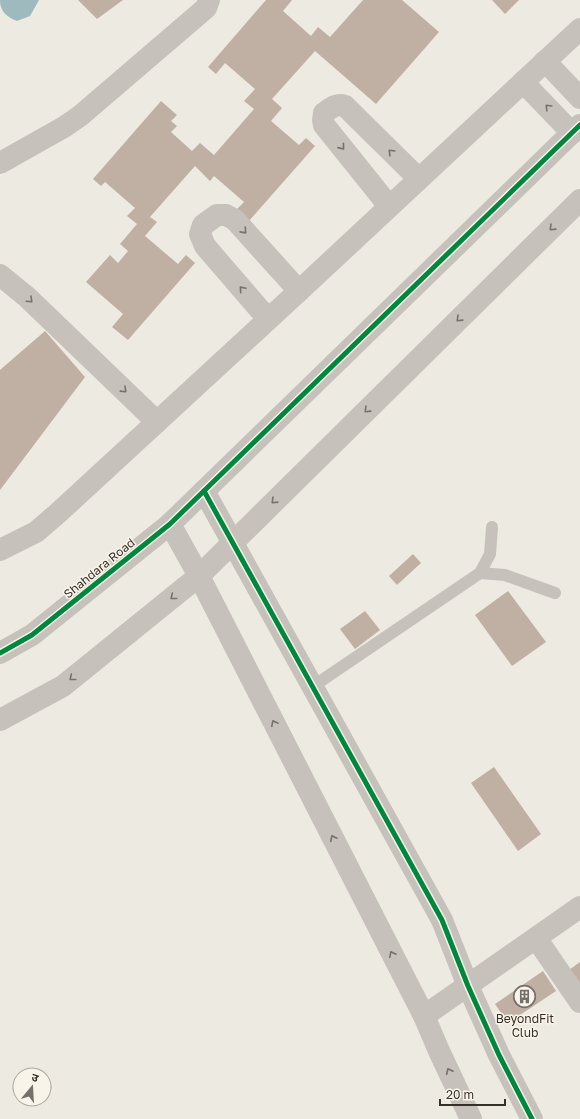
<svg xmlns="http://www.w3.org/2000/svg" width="580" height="1119" viewBox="0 0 580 1119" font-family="'Golos Text','Noto Sans Devanagari',sans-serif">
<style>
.water{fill:#9ebabe}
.building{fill:#c0b0a4}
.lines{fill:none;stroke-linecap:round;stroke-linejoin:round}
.service{stroke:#c6c2bb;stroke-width:12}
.minor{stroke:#c6c2bb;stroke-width:22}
.tertiary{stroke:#c6c2bb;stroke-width:22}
.cycleway-casing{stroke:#f9f4ea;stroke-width:8}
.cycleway{stroke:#00873e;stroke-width:5}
.oneway{stroke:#77716b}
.labels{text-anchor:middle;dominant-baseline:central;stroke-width:3;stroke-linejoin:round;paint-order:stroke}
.street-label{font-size:12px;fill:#372f29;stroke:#f9f4ea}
.poi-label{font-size:12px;fill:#372f29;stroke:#f9f4ea}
</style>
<rect width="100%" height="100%" fill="#edeae2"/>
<path class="water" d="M 0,0 L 39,0 L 30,16 L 17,21 C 7,17 0,12 0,0 Z"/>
<g class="building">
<polygon points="78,0 123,0 97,19"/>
<polygon points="266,0 292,0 283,11 311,36 318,27 330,37 363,0 402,0 439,32 376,104 315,51 272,99 282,108 271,121 299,145 306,138 315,146 248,222 235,211 244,202 214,176 210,181 195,166 150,217 157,222 145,236 178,264 186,255 195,263 128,340 112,327 123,314 86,282 110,255 118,263 128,251 120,244 137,224 127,216 135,208 105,182 101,186 93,179 161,101 177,115 171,121 177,126 171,132 192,151 200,143 214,155 254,109 244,101 255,89 225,63 216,74 208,67"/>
<polygon points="492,0 519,0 505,14"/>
<polygon points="45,331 85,377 0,490 0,370"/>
<polygon points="413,554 421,563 397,585 389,576"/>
<polygon points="508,591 546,642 512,666 475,615"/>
<polygon points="365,611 380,630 355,649 340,629"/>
<polygon points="494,767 541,834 518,851 471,783"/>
<polygon points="580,962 580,986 569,970"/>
<polygon points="543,971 556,991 508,1023 495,1004"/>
</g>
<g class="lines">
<g class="service">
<polyline points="480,573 490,554 492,527"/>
<polyline points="312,687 480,573 505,575 555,593"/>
</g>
<g class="minor">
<polyline points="545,61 580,98"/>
<polyline points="523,82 572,133"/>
<polyline points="0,163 64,127 80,116 206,8 209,0"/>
<path d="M 389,206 L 324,125 L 323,120 L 324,113 C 331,108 336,103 345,106 L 419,179"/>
<polyline points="0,275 27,297 157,422"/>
<polyline points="268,319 205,246 200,234 203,225 217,215 226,215 235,220 299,291"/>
<polyline points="204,491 442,920 468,986 499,1055 532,1119"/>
<polyline points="170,524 199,576 424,1016 439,1051 471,1119"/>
<polyline points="0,550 36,532 57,514 299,291 580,29"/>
<polyline points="536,938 580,1002"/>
<polyline points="424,1016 580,907"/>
</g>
<g class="tertiary">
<polyline points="0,653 32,635 170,524 580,125"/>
<polyline points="0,720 63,686 199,576 580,200"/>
</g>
<defs>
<g id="cycleway">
<polyline points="204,491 442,920 468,986 499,1055 532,1119"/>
<polyline points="0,653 32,635 170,524 580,125"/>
</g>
</defs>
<use href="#cycleway" class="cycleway-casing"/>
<use href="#cycleway" class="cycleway"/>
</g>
<defs><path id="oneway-chevron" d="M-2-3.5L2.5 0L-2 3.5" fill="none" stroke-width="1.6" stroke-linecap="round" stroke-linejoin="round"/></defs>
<g class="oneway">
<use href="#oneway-chevron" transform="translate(548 107) rotate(-134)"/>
<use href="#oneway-chevron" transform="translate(342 147) rotate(51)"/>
<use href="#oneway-chevron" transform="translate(391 152) rotate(-135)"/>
<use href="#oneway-chevron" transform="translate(552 228) rotate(136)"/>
<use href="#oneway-chevron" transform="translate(244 231) rotate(48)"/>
<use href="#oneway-chevron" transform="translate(242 289) rotate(-131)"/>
<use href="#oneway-chevron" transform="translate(30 300) rotate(43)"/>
<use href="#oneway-chevron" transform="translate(459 319) rotate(136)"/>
<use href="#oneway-chevron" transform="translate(124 390) rotate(44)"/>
<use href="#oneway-chevron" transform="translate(367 410) rotate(136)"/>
<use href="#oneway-chevron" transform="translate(274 501) rotate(136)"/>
<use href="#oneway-chevron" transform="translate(173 597) rotate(141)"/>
<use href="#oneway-chevron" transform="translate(72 678) rotate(141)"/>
<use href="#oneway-chevron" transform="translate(274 723) rotate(-117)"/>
<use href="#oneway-chevron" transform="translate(333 838) rotate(-117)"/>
<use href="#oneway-chevron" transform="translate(392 954) rotate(-117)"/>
<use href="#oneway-chevron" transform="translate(449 1071) rotate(-115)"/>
</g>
<defs>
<symbol id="building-ring" viewBox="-11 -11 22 22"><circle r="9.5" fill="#f9f4ea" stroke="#77706a" stroke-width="1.5"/><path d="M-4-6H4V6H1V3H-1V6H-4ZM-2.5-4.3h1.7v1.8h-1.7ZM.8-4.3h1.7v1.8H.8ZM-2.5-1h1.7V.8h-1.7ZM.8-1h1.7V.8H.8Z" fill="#77706a"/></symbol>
</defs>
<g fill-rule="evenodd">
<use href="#building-ring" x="512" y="984" width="25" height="25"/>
</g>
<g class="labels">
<g class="street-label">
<text transform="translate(99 568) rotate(-39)">Shahdara Road</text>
</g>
<g class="poi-label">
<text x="525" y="1018">BeyondFit<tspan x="525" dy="14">Club</tspan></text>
</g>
</g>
<g transform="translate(32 1087) rotate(18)"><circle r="19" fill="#f9f4ea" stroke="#aba59d"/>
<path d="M0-3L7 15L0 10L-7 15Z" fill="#77706a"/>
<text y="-6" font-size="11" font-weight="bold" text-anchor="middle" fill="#372f29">उ</text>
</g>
<path d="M440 1099v6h65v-6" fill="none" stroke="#372f29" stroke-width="2"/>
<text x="446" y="1099" font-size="12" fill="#372f29" stroke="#f9f4ea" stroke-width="3" paint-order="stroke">20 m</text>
</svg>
